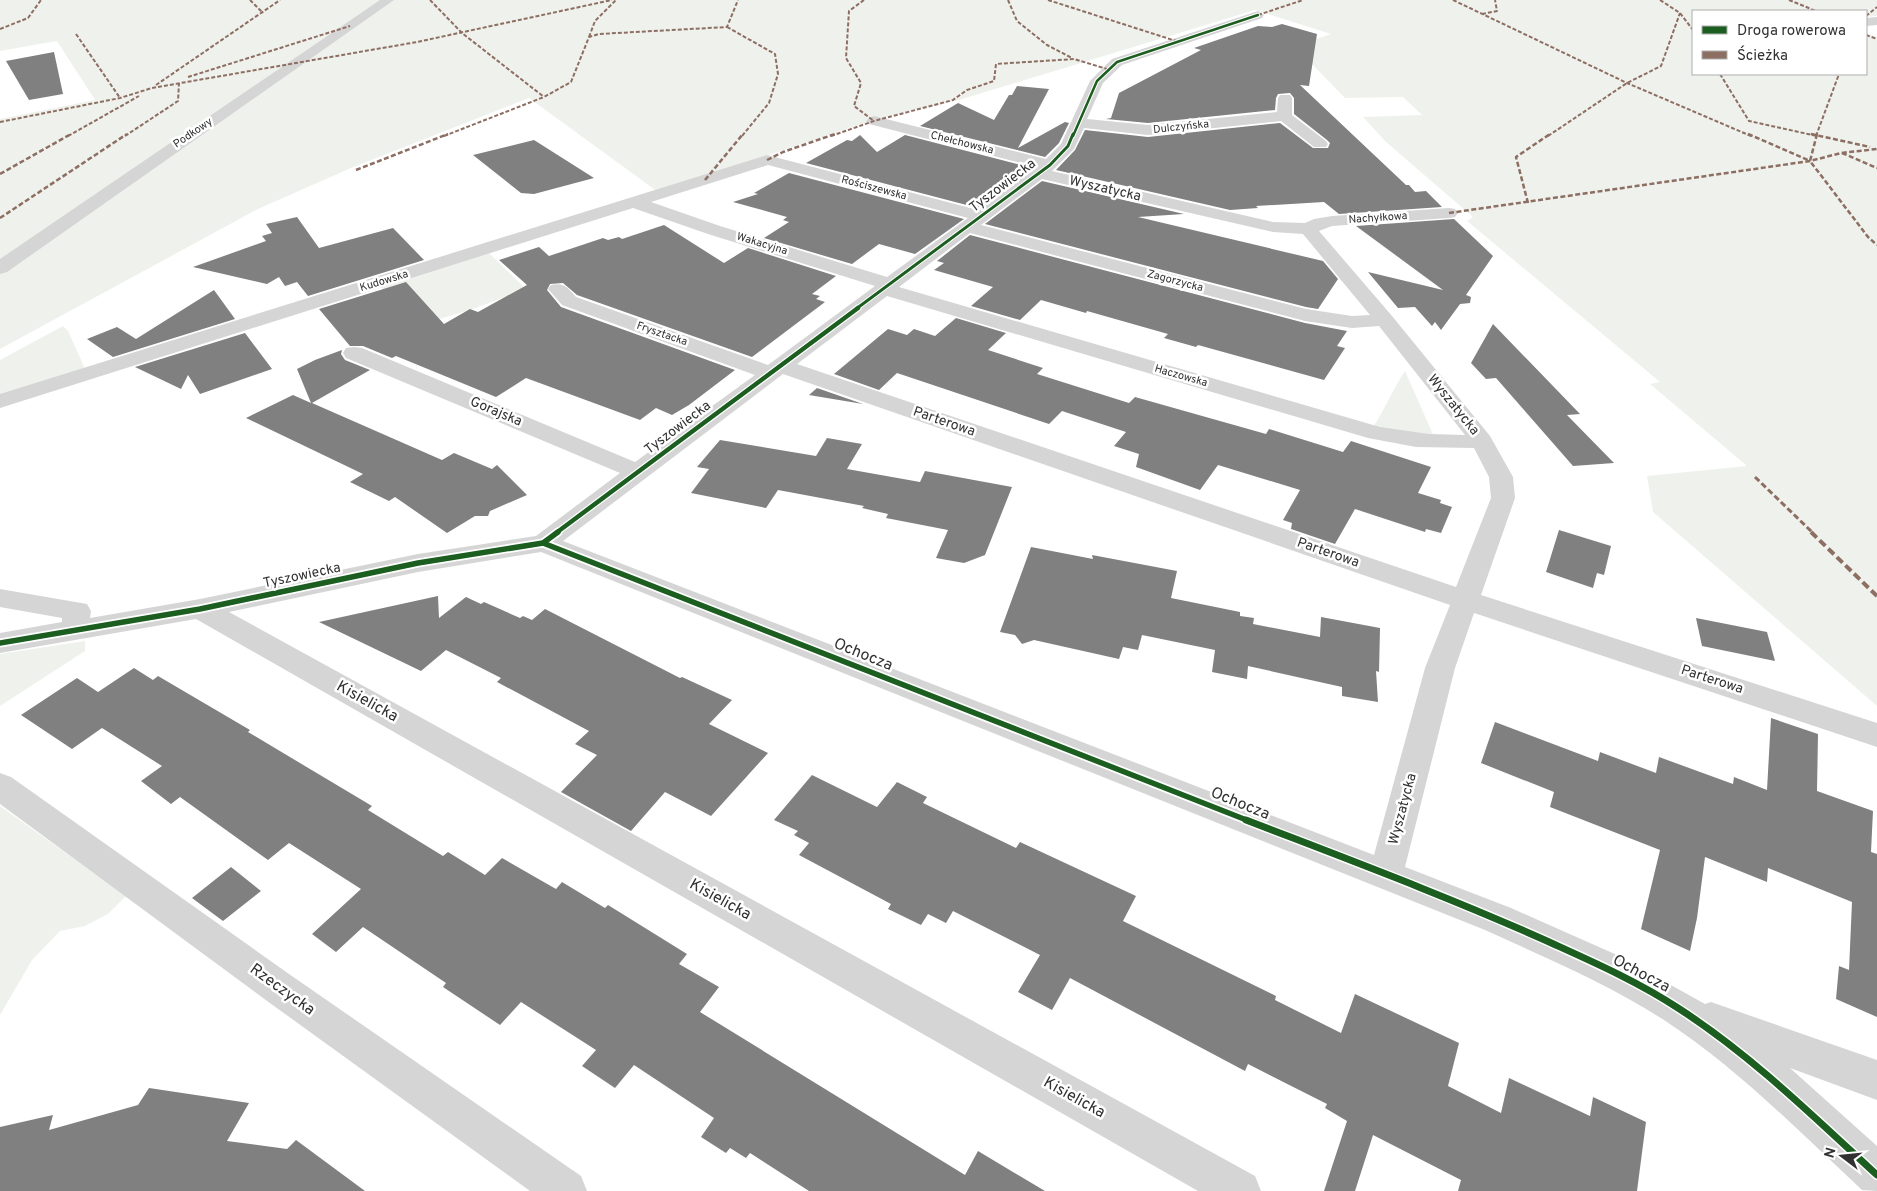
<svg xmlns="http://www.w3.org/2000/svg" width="1877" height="1191" viewBox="0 0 1877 1191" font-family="Overpass,sans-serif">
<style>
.green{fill:#eff2ec}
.building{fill:#808080}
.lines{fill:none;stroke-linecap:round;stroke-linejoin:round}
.street{fill:#d5d5d5;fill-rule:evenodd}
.quiet-far3{stroke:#8d6e63;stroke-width:2;stroke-dasharray:4 2;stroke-linecap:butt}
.quiet-far2{stroke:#8d6e63;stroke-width:2.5;stroke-dasharray:5 2.5;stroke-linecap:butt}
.quiet-far1{stroke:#8d6e63;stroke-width:3;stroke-dasharray:6 3;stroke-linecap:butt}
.quiet{stroke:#8d6e63;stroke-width:4;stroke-dasharray:8 4;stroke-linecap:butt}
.cycleway-far4-casing{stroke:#fff;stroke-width:4.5}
.cycleway-far3-casing{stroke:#fff;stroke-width:5}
.cycleway-far2-casing{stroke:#fff;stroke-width:7}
.cycleway-far1-casing{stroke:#fff;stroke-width:9}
.cycleway-casing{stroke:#fff;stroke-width:10}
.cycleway-far4{stroke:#1b5e20;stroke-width:2.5}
.cycleway-far3{stroke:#1b5e20;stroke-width:3}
.cycleway-far2{stroke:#1b5e20;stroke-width:4.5}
.cycleway-far1{stroke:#1b5e20;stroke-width:5.5}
.cycleway{stroke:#1b5e20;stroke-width:7}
.labels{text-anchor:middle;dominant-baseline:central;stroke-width:5;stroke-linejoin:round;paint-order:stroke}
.far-street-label{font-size:11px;fill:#313131;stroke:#fff}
.street-label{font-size:14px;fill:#313131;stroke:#fff}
.near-street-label{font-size:16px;fill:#313131;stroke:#fff}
</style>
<rect width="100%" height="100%" fill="#fff"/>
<g class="green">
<polygon points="0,0 1877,0 1877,16 1866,17 1866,11 1693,11 1693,74 1866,74 1866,33 1877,37 1877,706 1653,512 1647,476 1747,466 1650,384 1660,382 1467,221 1473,217 1386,142 1363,117 1422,115 1403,97 1345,98 1308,60 1311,41 1331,34 1255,10 959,100 880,118 658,192 529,98 351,168 258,209 0,349 0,119 95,100 57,41 0,51"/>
<polygon points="489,253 526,289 470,310 415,326 381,287"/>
<polygon points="63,326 68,331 86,371 0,397 0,360"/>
<path d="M 1405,371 L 1435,439 L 1373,427 C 1385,409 1393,389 1405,371 Z"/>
<polygon points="85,641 85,651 0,706 0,654"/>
<polygon points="0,806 126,896 108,914 85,926 60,931 32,960 0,1015"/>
</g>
<g class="building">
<polygon points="1282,24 1317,34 1309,86 1300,85 1406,185 1409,185 1415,192 1426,191 1442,207 1339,214 1324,202 1256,206 1258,208 1230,210 1056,170 1075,150 1085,130 1148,137 1280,123 1313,148 1328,148 1330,143 1327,140 1294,114 1294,98 1290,93 1278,94 1276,98 1275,110 1148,123 1106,119 1111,118 1119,93 1201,50 1194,48 1258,26 1272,27"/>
<polygon points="54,52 63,94 29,100 6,61"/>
<polygon points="1017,86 1049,89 1018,148 1065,122 1069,123 1059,143 1045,157 920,126 958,103 994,120 1009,95 1012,95"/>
<polygon points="860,135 877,152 905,135 1033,168 978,208 806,163 847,140 852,141"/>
<polygon points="534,140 594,178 534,194 521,193 473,155"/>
<polygon points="789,173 964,219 915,254 879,244 852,264 764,238 789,222 783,220 787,217 733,202 758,194 754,193"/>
<polygon points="1042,181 1184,214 1138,217 1323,261 1338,279 1318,309 1306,307 985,224"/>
<polygon points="297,217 319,248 393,228 424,260 308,296 297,282 285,286 279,277 267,284 193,267 266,241 262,236 272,233 266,224"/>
<polygon points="1454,219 1493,256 1466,295 1471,297 1470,303 1460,304 1441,330 1435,322 1432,326 1415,307 1398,308 1368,272 1443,290 1356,226"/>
<polygon points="664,225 724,263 748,248 836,276 812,294 820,296 816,299 825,302 752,357 577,295 563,283 550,284 547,290 561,307 735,370 689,405 672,415 656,408 640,420 526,378 496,397 396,356 392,358 363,346 350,346 319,309 406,282 444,324 470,309 478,312 527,285 499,260 539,247 549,256 603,238 608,240 619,237 622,239"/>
<polygon points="970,235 1305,323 1347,331 1337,346 1345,348 1324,380 1198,345 1196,347 1164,338 1168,334 1087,311 1086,313 1041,300 1020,320 971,306 993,287 934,270 944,263 937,261"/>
<polygon points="214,290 235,319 113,357 87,339 117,327 136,339"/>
<polygon points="956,318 1006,333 988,350 1043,368 1037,374 1129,403 1135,397 1266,434 1269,429 1343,452 1351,441 1431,467 1418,493 1441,500 1440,503 1452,507 1441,533 1426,529 1425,532 1355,509 1335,544 1291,529 1292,523 1283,520 1300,490 1218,465 1200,490 1136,467 1139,454 1114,446 1126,432 1062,411 1049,424 897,373 879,390 834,374 888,329 907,335 914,329 935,336"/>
<polygon points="1493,324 1580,414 1567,415 1614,463 1573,466 1496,378 1486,379 1471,363"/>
<polygon points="245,333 272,369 200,394 188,375 181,389 135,367"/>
<polygon points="342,350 341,354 345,360 370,370 312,403 442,460 454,453 492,469 497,465 527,495 490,511 488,516 475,516 447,533 395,497 389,501 350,482 363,474 246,418 293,395 311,403 297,369 315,360"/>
<polygon points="817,388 863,404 809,395"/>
<polygon points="827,438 862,444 847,469 920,482 925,471 1012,487 985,555 964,563 936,558 948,530 886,518 888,514 862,508 864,506 778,490 766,508 691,493 709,469 697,467 720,440 816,456"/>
<polygon points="1559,530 1611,546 1604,575 1597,573 1593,588 1546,572"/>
<polygon points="1031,547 1093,559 1092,555 1177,571 1171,598 1240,612 1240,616 1254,618 1253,624 1320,637 1321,617 1380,628 1379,672 1376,671 1378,702 1342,696 1342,687 1248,666 1247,679 1212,672 1215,650 1142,635 1138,650 1123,647 1119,659 1034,640 1022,644 1015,635 1000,632"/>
<polygon points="438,596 439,618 466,597 481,604 484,602 520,618 523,616 532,620 545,609 680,678 682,677 732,700 709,724 768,753 711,816 665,792 631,831 561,792 597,755 575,744 589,731 497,682 501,678 446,650 421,671 319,622"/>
<polygon points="1696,618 1767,632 1775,661 1702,646"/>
<polygon points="134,668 153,680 158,676 250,730 248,732 372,806 368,810 443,856 448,852 485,875 502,858 556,889 562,882 605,908 608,905 687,954 679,964 719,987 700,1012 965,1175 978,1151 1045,1191 809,1191 750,1153 746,1158 730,1148 726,1153 701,1137 714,1118 634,1065 615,1088 582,1066 596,1050 521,1002 500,1025 443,987 446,983 363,927 336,952 312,934 361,889 289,843 268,860 180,797 171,804 141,781 162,766 102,728 72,749 21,715 77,678 98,692"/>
<polygon points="1771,718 1818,734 1817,791 1873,811 1871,852 1877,854 1877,1017 1836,999 1839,966 1849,970 1852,902 1768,868 1767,882 1705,857 1697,918 1690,951 1641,929 1660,850 1550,807 1554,792 1481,763 1495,722 1598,761 1600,752 1656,773 1659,757 1733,784 1734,777 1767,790"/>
<polygon points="812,775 877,807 897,782 927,797 923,803 1016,848 1020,842 1136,896 1123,921 1276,996 1275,1000 1341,1033 1355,994 1459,1043 1448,1086 1501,1113 1509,1078 1590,1116 1593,1097 1646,1122 1637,1191 1458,1191 1461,1180 1373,1135 1355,1191 1324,1191 1347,1121 1325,1108 1327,1104 1248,1064 1245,1071 1070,978 1052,1010 1018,992 1040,955 953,911 946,923 928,914 921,925 888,909 891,904 799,855 809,843 794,835 798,831 774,820"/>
<polygon points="231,867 261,891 223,921 192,898"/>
<polygon points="149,1088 249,1103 227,1141 287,1149 296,1140 365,1191 0,1191 0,1127 53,1115 49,1130 138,1105"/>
</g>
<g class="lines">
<g class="street">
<polygon points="380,0 394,0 7,272 0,274 0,259"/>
<path d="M 1258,11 L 1264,15 L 1262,18 L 1122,65 L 1103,83 L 1087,119 L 1148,125 L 1277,112 L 1278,98 L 1280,95 L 1290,95 L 1292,98 L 1292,115 L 1326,141 L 1328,144 L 1326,147 L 1314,147 L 1281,121 L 1148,135 L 1084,128 L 1074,149 L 1052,171 L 1273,222 L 1305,223 L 1314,219 L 1332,216 L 1449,208 L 1455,209 L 1458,213 L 1455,217 L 1449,218 L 1332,226 L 1319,231 L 1392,316 L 1490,436 L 1513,477 L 1515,498 L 1481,595 L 1877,723 L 1877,747 L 1474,613 L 1455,668 L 1405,867 L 1511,908 L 1617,955 L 1705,1004 L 1711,1002 L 1877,1060 L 1877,1100 L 1790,1068 L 1877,1146 L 1877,1191 L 1862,1190 C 1799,1131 1737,1068 1664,1020 C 1608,984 1546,958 1485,930 L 541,552 L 418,572 L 229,612 L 1255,1176 L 1261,1191 L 1198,1191 L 196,619 L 0,653 L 0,633 L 62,622 L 62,618 L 0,607 L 0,589 L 87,604 L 91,611 L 90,618 L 200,599 L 418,554 L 536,536 L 620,473 L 346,358 L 343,353 L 346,348 L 354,347 L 362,348 L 635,462 L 755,375 L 562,305 L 548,289 L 551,285 C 564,282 568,288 576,297 L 768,365 L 875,286 L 708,234 L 633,208 L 0,408 L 0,394 L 767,155 L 978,210 L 1037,167 L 869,124 L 866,121 L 869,118 L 874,116 L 1046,159 L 1061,144 L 1090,81 L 1112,59 ZM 768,165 L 968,218 L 887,277 L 720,226 L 651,202 ZM 1042,179 L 1273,232 L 1303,234 L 1370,315 L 1352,316 L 1306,309 L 981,225 ZM 970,233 L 1305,321 L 1352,328 L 1379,326 L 1465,435 L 1429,434 L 1380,427 L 899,287 ZM 887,296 L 1368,438 L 1416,447 L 1474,448 L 1489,477 L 1491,498 L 1456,587 L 797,364 ZM 783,374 L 1450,605 L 1425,668 L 1374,855 L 563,541 Z"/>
<polygon points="1877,17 1877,25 1866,26 1866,18"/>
<polygon points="0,773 11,777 289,974 581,1176 587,1191 530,1191 263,998 0,804"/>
</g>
<g class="quiet-far3">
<polyline points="250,0 263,13"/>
<polyline points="430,0 462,33 544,97"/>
<polyline points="864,0 849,11 846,58 861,83 854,106 874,121"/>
<polyline points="1008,0 1017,21 1047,45 1072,58"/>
<polyline points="1048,0 1176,41"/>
<polyline points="1453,0 1627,83 1751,136"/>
<polyline points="1660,0 1680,13 1693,30"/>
<polyline points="1789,0 1816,11"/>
<polyline points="1482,14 1497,11 1495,0"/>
<polyline points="1258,15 1303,0"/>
<polyline points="1866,16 1877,7"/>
<polyline points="727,27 775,54 778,74 769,103 742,136"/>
<polyline points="0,29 28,18 41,0"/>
<polyline points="76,34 120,98"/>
<polyline points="1866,35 1877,39"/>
<polyline points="589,37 595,21 616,0"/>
<polyline points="1720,74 1749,121 1817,136"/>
<polyline points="188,77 350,26"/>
<polyline points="156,85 280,0"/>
<polyline points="0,122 120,98 152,88 417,42 612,0"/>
<polyline points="68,136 139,96"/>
<polyline points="125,136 178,101 179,83"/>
<polyline points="444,136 544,97 571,82 589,37 599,34 727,27 738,0"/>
<polyline points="831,136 874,121 953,100 967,90 994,81 996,64 1074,59 1107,69"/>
<polyline points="1548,136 1627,83 1661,66 1680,13"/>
<polyline points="1816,136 1839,74"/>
</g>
<g class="quiet-far2">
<polyline points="1748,134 1808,160"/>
<polyline points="1811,134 1870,147"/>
<polyline points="1817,134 1810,161 1868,237 1877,245"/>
<polyline points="1842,153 1877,168"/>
<polyline points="767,160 783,152 835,134"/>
<polyline points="356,170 448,134"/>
<polyline points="0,174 71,134"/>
<polyline points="705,180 743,134"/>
<polyline points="1528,203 1516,157 1550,134"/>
<polyline points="1449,213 1810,161 1841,153 1877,149"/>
<polyline points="0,218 127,134"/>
</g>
<polyline class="quiet-far1" points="1755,477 1813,533"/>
<polyline class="quiet" points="1811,532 1877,596"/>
<defs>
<polyline id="cycleway-far4" points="1073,136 1097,81 1117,62 1258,15"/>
<polyline id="cycleway-far3" points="856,309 1050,165 1068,146 1073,134"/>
<polyline id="cycleway-far2" points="556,533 858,308"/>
<g id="cycleway-far1">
<polyline points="543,543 1249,821"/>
<polyline points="0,643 200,609 418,563 543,543 558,532"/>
</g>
<path id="cycleway" d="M 1246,820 C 1347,859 1449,897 1547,941 C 1591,961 1637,981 1678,1008 C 1751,1055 1813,1116 1877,1175"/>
</defs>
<use href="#cycleway-far4" class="cycleway-far4-casing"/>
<use href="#cycleway-far3" class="cycleway-far3-casing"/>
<use href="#cycleway-far2" class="cycleway-far2-casing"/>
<use href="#cycleway-far1" class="cycleway-far1-casing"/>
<use href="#cycleway" class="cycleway-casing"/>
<use href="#cycleway-far4" class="cycleway-far4"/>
<use href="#cycleway-far3" class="cycleway-far3"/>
<use href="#cycleway-far2" class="cycleway-far2"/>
<use href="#cycleway-far1" class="cycleway-far1"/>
<use href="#cycleway" class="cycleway"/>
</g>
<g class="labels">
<g class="far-street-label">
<text transform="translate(1181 127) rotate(-6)">Dulczyńska</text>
<text transform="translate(193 133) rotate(-34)">Podkowy</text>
<text transform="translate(962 143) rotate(14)">Chełchowska</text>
<text transform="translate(874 188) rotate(15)">Rościszewska</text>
<text transform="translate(1378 218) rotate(-4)">Nachyłkowa</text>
<text transform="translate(762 244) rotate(17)">Wakacyjna</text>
<text transform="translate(384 281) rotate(-17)">Kudowska</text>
<text transform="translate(1175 281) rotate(15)">Zagorzycka</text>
<text transform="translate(662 334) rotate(19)">Frysztacka</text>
<text transform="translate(1181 376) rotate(16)">Haczowska</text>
</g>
<g class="street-label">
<text transform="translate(1003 186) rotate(-37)">Tyszowiecka</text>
<text transform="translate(1105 189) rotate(13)">Wyszatycka</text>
<text transform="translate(1453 405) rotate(51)">Wyszatycka</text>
<text transform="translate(496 412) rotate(23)">Gorajska</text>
<text transform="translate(944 422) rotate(19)">Parterowa</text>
<text transform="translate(678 428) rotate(-37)">Tyszowiecka</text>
<text transform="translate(1328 553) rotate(19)">Parterowa</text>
<text transform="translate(302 576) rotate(-12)">Tyszowiecka</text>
<text transform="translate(1712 680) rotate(18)">Parterowa</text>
<text transform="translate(1403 809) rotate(-75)">Wyszatycka</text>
</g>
<g class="near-street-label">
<text transform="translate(863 655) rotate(22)">Ochocza</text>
<text transform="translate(367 702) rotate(29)">Kisielicka</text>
<text transform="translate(1240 804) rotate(22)">Ochocza</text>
<text transform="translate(720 900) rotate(29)">Kisielicka</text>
<text transform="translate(1641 974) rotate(28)">Ochocza</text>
<text transform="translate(282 990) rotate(36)">Rzeczycka</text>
<text transform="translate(1074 1098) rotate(29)">Kisielicka</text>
</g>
</g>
<rect x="1692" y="10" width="175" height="65" fill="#ffffff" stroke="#adadad"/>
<rect x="1702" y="26" width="25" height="8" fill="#1b5e20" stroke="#adadad"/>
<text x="1737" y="35" font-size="15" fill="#313131">Droga rowerowa</text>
<rect x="1702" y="51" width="25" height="8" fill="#8d6e63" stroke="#adadad"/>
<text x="1737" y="60" font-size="15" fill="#313131">Ścieżka</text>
<g transform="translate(1842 1156) rotate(286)" stroke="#ffffff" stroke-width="4" paint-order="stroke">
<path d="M0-4L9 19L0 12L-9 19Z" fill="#313131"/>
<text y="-8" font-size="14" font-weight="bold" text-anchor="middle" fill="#313131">N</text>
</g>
</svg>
